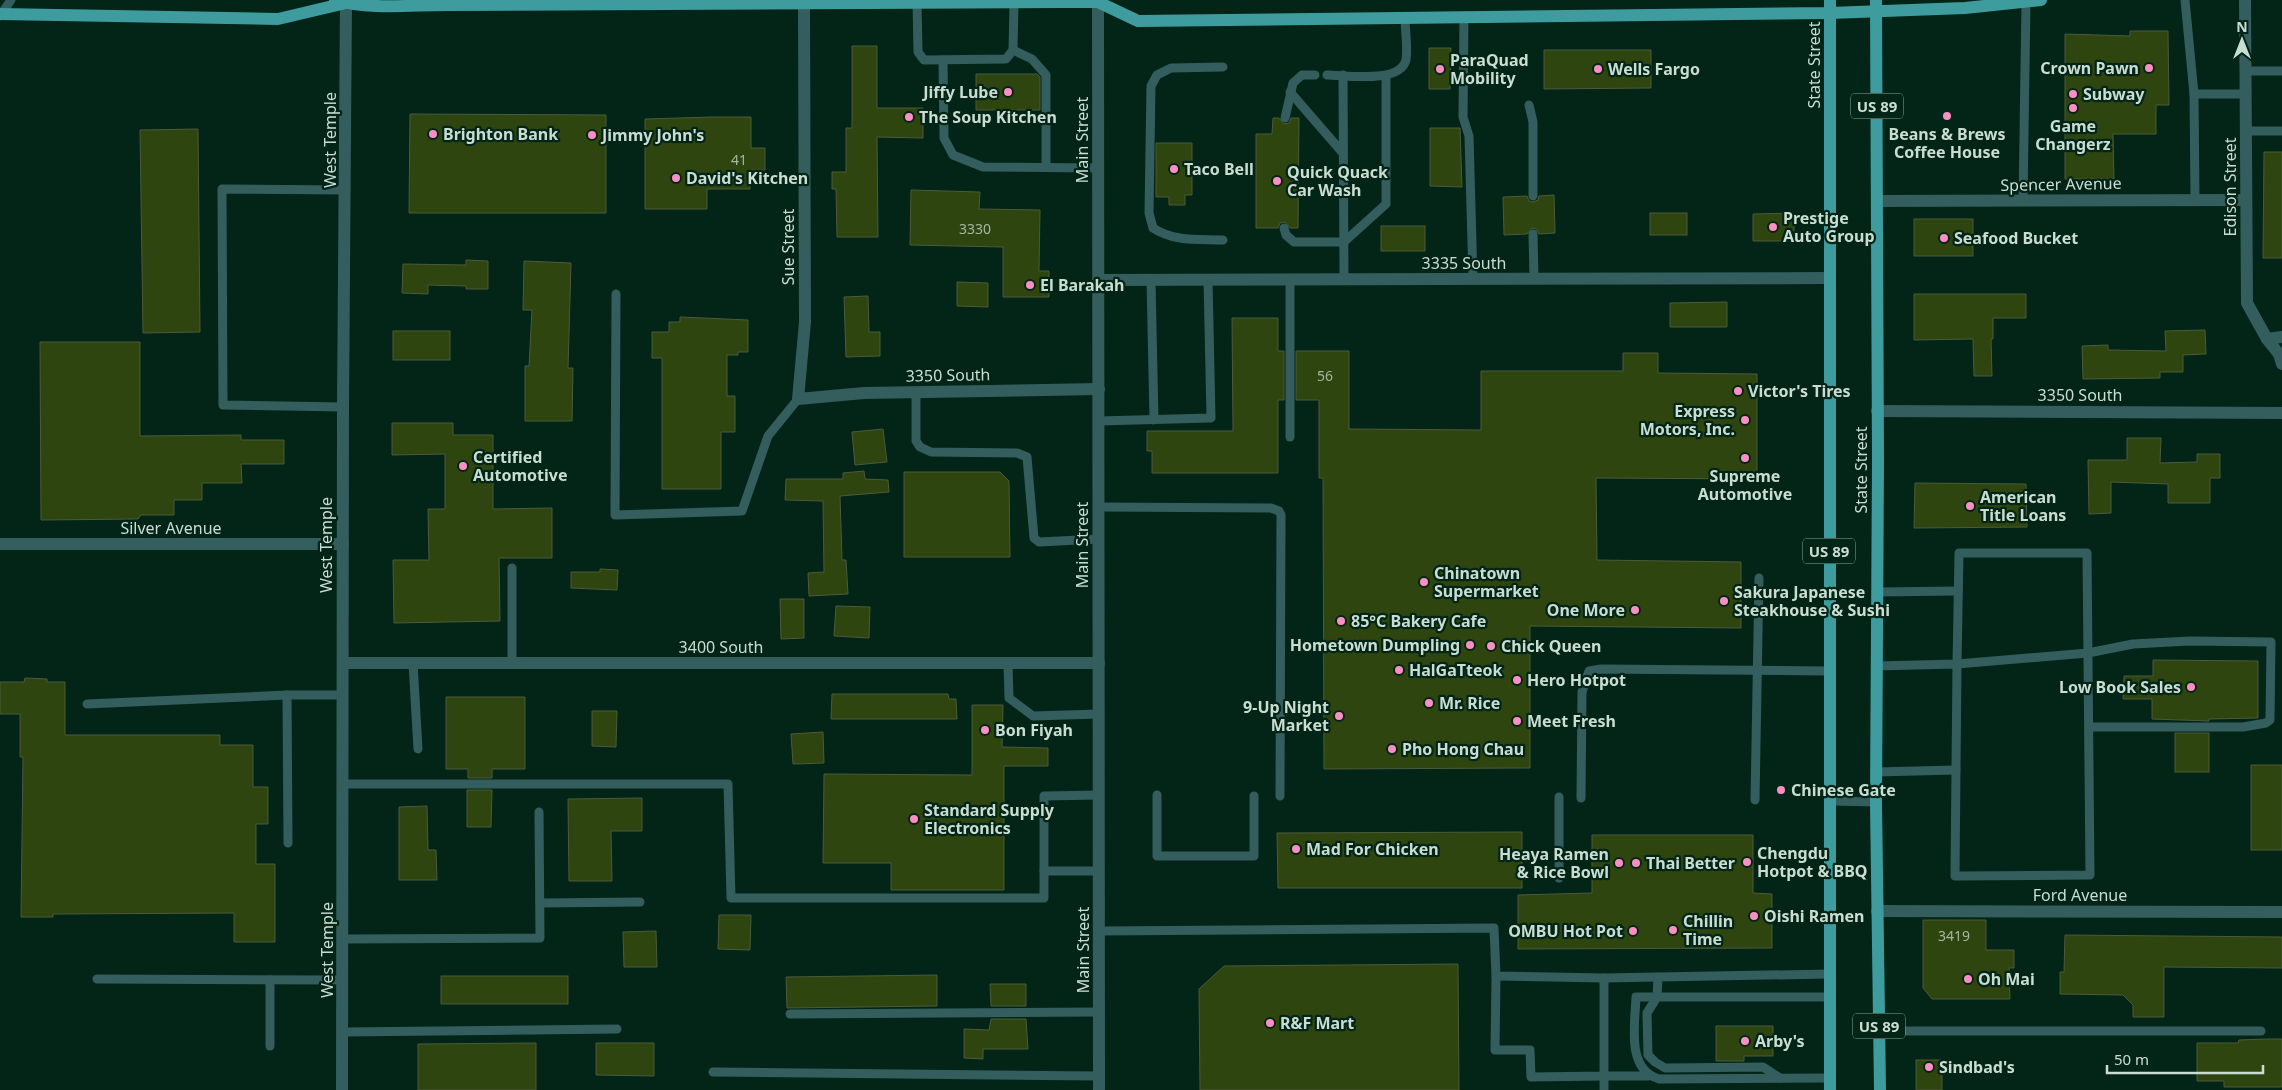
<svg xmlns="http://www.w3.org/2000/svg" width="2282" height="1090" viewBox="0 0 2282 1090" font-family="'Noto Sans',sans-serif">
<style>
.building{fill:#2f450f;stroke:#4c5a3d}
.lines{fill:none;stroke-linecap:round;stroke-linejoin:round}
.service{stroke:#345d5e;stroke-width:9}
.minor{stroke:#345d5e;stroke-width:12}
.tertiary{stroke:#345d5e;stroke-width:12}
.primary{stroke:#3e9c9f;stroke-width:12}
.poi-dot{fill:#fc8fc1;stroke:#022517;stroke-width:2}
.labels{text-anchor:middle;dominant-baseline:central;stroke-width:4.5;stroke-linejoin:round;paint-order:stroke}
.number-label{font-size:14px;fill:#a3b7a2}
.shield{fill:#022517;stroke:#8ea69b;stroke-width:1}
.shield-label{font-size:15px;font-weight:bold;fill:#caddd3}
.poi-label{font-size:16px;font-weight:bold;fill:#caddd3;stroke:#022517;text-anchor:start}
.street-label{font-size:16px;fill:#caddd3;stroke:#022517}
</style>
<rect width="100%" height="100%" fill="#022517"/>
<g class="building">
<polygon points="2130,31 2168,31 2169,105 2156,105 2156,134 2113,134 2114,179 2065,179 2065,34 2130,36"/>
<polygon points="852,46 877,46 877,108 923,108 923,138 877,137 878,237 837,237 836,189 832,189 832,172 846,172 846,128 852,128"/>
<polygon points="1429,48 1451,48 1450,89 1429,89"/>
<polygon points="1544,50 1651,50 1651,88 1544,89"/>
<polygon points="976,74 1037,74 1040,77 1040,110 976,110"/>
<polygon points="410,114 606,115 606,213 409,213"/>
<polygon points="713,117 751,117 751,148 765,148 765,170 750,170 750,189 707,189 707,209 645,209 645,119"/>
<polygon points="1273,118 1279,118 1284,124 1289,123 1291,118 1299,118 1298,228 1290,228 1285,222 1280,223 1278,228 1256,228 1256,134 1272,134"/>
<polygon points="1430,128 1460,128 1462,187 1430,186"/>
<polygon points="198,129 200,332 143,333 140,130"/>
<polygon points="1156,143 1192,143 1192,195 1185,195 1185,205 1169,205 1169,197 1156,197"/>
<polygon points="2264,152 2282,152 2282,258 2263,258"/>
<polygon points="911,190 980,192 979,209 1040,210 1039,271 1049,271 1049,297 1003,297 1003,247 910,245"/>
<polygon points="1554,195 1555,233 1539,234 1536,229 1532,228 1527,234 1504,235 1503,197 1527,196 1529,201 1533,202 1538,200 1539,196"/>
<rect x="1650" y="213" width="37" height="22"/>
<polygon points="1794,213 1794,241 1753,241 1753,214"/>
<rect x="1914" y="219" width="59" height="37"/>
<rect x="1381" y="226" width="44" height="25"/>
<polygon points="466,260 488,261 488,289 466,289 466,286 428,285 428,294 402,293 403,264 466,265"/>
<polygon points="524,261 571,263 568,368 573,368 572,421 525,421 525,366 529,366 532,310 523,310"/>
<polygon points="957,282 988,283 988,307 957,306"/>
<polygon points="1914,294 2026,294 2026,318 1993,318 1993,339 1991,339 1992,376 1974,376 1973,339 1914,340"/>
<polygon points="868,296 869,332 880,332 880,356 846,357 844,297"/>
<polygon points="1727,302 1727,327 1670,327 1670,303"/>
<polygon points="680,317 748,320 748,352 738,352 738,355 727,355 727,396 735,396 735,432 721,432 721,489 662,489 662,358 652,358 652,332 669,332 669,322 680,322"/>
<polygon points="1232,318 1278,318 1278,351 1284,351 1284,400 1278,400 1278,473 1152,473 1152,451 1147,451 1147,431 1233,431"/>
<polygon points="2205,330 2206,354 2183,355 2183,372 2160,372 2160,378 2083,379 2082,346 2108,345 2108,350 2166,351 2165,331"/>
<rect x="393" y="331" width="57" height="29"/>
<polygon points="40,342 140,342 140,436 241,435 241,440 284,440 284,464 241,464 242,483 202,483 202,500 174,500 174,515 141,515 138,519 41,520"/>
<polygon points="1296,351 1349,351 1349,429 1481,430 1481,371 1623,371 1623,353 1658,353 1658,373 1757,374 1757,479 1596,478 1597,560 1741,562 1741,628 1530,626 1530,768 1324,769 1323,478 1319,478 1319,400 1296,400"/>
<polygon points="392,423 453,423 453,435 493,435 493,509 552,508 552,558 499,558 500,621 394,623 393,560 429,560 428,509 445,509 445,454 392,455"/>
<polygon points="883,429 887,462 855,465 852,432"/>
<polygon points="2127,438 2161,438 2160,463 2197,462 2197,454 2220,454 2220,478 2210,478 2210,503 2168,503 2168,484 2111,482 2111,513 2089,514 2088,460 2127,460"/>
<polygon points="864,471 865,479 888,480 889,492 840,496 842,560 846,560 848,594 809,596 808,573 824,572 823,501 785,500 786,479 843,479 843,473"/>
<polygon points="904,472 1000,472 1009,481 1010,557 904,557"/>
<polygon points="1915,483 2026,484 2027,527 1914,528"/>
<polygon points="600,569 618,570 617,590 571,588 571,572 600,572"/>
<polygon points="780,599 804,599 804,638 781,639"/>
<polygon points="836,606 870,607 869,638 834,636"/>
<polygon points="2153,660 2258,661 2258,718 2209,719 2209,721 2152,719 2152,699 2123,699 2124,676 2153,676"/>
<polygon points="25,678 47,679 47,682 65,682 65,735 220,735 220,745 253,745 253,787 268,787 268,824 256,824 256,864 275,864 275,942 234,942 234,913 53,914 53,917 21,917 23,757 20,757 20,714 0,714 0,682 24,682"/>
<polygon points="832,694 948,694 949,699 956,699 957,719 831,719"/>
<polygon points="446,697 525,697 525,769 492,769 492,778 468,778 468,769 446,769"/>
<polygon points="972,705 1003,705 1002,747 1048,748 1048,766 1004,766 1004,890 891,890 891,863 823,863 824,774 972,775"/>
<polygon points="592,711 617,711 616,747 592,746"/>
<polygon points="823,732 824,763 793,764 791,734"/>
<rect x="2175" y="733" width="34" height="39"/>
<rect x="2251" y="765" width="31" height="85"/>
<polygon points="467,790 492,790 491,827 467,827"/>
<polygon points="642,798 642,831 611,831 612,881 569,881 568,799"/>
<polygon points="427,806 428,850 436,850 437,880 399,880 399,807"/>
<polygon points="1522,832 1522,888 1278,888 1277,833"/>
<polygon points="1592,835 1753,835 1753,893 1772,894 1772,948 1518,949 1518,895 1592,893"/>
<polygon points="719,915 751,915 750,950 718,949"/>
<polygon points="1923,920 1986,920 1986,950 2014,950 2014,968 2009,968 2010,999 1932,999 1923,988"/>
<polygon points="656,931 657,967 624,967 623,932"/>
<polygon points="2065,935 2282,937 2282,968 2164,967 2164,1017 2133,1017 2133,1005 2123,995 2060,994 2060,972 2064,972"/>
<polygon points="1458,964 1459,1090 1200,1090 1199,989 1224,966"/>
<polygon points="937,975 937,1006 787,1008 786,977"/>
<rect x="441" y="976" width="127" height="28"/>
<polygon points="990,984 1026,984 1026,1006 991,1006"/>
<polygon points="991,1019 1026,1019 1028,1049 983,1049 983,1059 964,1058 964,1029 989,1030"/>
<polygon points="1716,1026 1773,1026 1773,1056 1744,1056 1744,1061 1716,1061"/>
<polygon points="2266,1039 2282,1039 2282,1087 2224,1087 2224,1081 2197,1081 2197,1043 2238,1043 2239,1040"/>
<polygon points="536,1043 536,1090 418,1090 418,1044"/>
<polygon points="596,1043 654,1043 654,1076 596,1075"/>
<rect x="1916" y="1060" width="26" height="30"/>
</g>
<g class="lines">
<g class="service">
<polyline points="2185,0 2194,94 2195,199"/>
<polyline points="917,3 918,52 924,60 1006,59 1013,50 1014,3"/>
<polyline points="0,16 11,0"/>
<polyline points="1464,16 1463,117 1469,136 1473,279"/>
<polyline points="1013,50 1032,59 1046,75 1046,167"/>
<polyline points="943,60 944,138 953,155 983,167 1098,168"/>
<path d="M 1223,67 L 1171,68 L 1157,75 L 1151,86 L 1149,213 L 1153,228 C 1174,242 1198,239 1223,240"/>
<polyline points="2245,71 2282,71"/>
<path d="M 1327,75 C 1346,75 1400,84 1406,60 C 1408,47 1405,30 1405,17"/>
<polyline points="1343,75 1344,279"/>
<polyline points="1290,92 1342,152"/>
<polyline points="2194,94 2245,94"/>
<polyline points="1529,105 1533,122 1533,196"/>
<polyline points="1285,118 1293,83 1302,75 1315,75"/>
<polyline points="2245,131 2282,131"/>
<polyline points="2023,201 2026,2"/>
<polyline points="1284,228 1286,235 1294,242 1344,242 1386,204 1386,77"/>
<polyline points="1533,234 1534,279"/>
<polyline points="1151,280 1154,420"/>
<polyline points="616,294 615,515 742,511 768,436 798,399"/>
<polyline points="916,392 916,441 920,447 931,452 1017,453 1027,457 1034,538 1039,542 1099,539"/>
<polyline points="343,407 223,405 222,189 346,190"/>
<polyline points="1098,421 1211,418 1208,280"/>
<polyline points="1290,437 1290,279"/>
<polyline points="1098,507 1271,508 1279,511 1281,515 1280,796"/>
<polyline points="512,568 512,664"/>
<polyline points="1877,592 1958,591"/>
<polyline points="413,663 418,749"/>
<polyline points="1008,664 1009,698 1033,716 1099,714"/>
<path d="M 1876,666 L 1957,664 L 1955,876 L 2090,875 C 2089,768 2088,660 2087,553 L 1959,553 L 1957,664 L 2088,653 L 2133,644 L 2190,641 L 2271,642 L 2270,720 L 2266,723 L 2243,727 L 2089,727"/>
<polyline points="287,695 288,843"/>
<polyline points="87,704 287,695 343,695"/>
<polyline points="1876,772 1956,770"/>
<polyline points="344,784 728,784 731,898 1044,898 1044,871"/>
<polyline points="1099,795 1044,796 1044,871 1099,871"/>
<polyline points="1157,795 1157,856 1254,856 1254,796"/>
<polyline points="1559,797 1559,878"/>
<polyline points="1581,798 1582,692 1589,671 1601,669 1829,671"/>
<polyline points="1755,800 1759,578"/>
<polyline points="1829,801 1876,802"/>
<polyline points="540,903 640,902"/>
<polyline points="1099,931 1494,928 1496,976 1604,978 1829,974"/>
<polyline points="343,939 540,938 539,812"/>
<polyline points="1496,976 1495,1050 1530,1050 1531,1077 1604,1076 1604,978"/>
<polyline points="1658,977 1657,997 1647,1013 1648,1055 1655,1062 1665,1068 1763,1067 1780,1078"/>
<polyline points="97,979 343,980"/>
<polyline points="270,980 270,1046"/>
<path d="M 1829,997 L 1636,997 C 1635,1025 1626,1069 1659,1079 L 1829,1078"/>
<polyline points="790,1014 1099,1012"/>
<polyline points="1879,1031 2261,1031"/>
<polyline points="343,1032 617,1029"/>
<polyline points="713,1072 1099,1076"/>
<polyline points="1604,1090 1604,1076 1648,1076"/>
</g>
<g class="minor">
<polyline points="2245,0 2247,303 2267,339 2279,354 2282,364"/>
<polyline points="804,4 805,322 798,399 864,393 1099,389"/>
<polyline points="1877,201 2246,200"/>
<polyline points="1098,280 1829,278"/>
<polyline points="2267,339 2282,337"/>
<polyline points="1877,411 2282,413"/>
<polyline points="0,544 343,544"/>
<polyline points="343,663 1099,663"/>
<polyline points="1877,911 2282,912"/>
</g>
<g class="tertiary">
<polyline points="1098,0 1099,1090"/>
<polyline points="342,1090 343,407 346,0"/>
</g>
<g class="primary">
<path d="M 335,0 C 370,10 410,5 447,5 L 1061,2 L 1098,2 L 1102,0"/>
<polyline points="1876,0 1878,461 1876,802 1880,1090"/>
<polyline points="1098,2 1138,21 1830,13 1965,8 2041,0"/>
<polyline points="0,14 278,19 346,3"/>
<polyline points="1830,1090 1830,0"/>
</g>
</g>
<g class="poi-dot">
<circle cx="2149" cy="68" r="5"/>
<circle cx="1440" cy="69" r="5"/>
<circle cx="1598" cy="69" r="5"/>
<circle cx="1008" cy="92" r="5"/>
<circle cx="2073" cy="94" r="5"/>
<circle cx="2073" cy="108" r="5"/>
<circle cx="1947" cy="116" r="5"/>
<circle cx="909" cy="117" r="5"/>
<circle cx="433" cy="134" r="5"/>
<circle cx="592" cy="135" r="5"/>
<circle cx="1174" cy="169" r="5"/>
<circle cx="676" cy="178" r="5"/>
<circle cx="1277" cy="181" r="5"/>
<circle cx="1773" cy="227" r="5"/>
<circle cx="1944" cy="238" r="5"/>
<circle cx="1030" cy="285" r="5"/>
<circle cx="1738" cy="391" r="5"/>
<circle cx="1745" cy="420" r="5"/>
<circle cx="1745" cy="458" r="5"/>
<circle cx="463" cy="466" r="5"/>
<circle cx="1970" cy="506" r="5"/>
<circle cx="1424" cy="582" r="5"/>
<circle cx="1724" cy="601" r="5"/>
<circle cx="1635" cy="610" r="5"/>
<circle cx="1341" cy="621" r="5"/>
<circle cx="1470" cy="645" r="5"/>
<circle cx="1491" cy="646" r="5"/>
<circle cx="1399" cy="670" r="5"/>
<circle cx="1517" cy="680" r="5"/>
<circle cx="2191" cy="687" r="5"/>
<circle cx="1429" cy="703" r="5"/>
<circle cx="1339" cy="716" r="5"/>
<circle cx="1517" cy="721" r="5"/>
<circle cx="985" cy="730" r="5"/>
<circle cx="1392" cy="749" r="5"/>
<circle cx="1781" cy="790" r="5"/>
<circle cx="914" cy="819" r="5"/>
<circle cx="1296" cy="849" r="5"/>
<circle cx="1747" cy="862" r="5"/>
<circle cx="1619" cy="863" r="5"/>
<circle cx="1636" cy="863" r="5"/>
<circle cx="1754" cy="916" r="5"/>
<circle cx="1673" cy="930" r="5"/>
<circle cx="1633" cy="931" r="5"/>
<circle cx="1968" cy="979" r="5"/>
<circle cx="1270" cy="1023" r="5"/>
<circle cx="1745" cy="1041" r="5"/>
<circle cx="1929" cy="1067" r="5"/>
</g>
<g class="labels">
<g class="number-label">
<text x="739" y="159">41</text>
<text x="975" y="228">3330</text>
<text x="1325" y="375">56</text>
<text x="1954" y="935">3419</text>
</g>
<g class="shield">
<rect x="1851" y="93.5" width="52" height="25" rx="4"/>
<rect x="1803" y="538.5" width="52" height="25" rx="4"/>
<rect x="1853" y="1013.5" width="52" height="25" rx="4"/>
</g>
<g class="shield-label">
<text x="1877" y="106">US 89</text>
<text x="1829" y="551">US 89</text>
<text x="1879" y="1026">US 89</text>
</g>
<g class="poi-label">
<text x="1450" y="60">ParaQuad<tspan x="1450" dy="18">Mobility</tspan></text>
<text x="2139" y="68" text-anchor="end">Crown Pawn</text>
<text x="1608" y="69">Wells Fargo</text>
<text x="998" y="92" text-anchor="end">Jiffy Lube</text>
<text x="2083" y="94">Subway</text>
<text x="919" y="117">The Soup Kitchen</text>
<text x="2073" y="126" text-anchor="middle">Game<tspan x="2073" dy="18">Changerz</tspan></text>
<text x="443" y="134">Brighton Bank</text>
<text x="1947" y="134" text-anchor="middle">Beans &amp; Brews<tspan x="1947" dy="18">Coffee House</tspan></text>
<text x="602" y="135">Jimmy John's</text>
<text x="1184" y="169">Taco Bell</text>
<text x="1287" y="172">Quick Quack<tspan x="1287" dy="18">Car Wash</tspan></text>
<text x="686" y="178">David's Kitchen</text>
<text x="1783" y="218">Prestige<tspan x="1783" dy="18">Auto Group</tspan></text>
<text x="1954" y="238">Seafood Bucket</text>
<text x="1040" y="285">El Barakah</text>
<text x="1748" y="391">Victor's Tires</text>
<text x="1735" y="411" text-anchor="end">Express<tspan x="1735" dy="18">Motors, Inc.</tspan></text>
<text x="473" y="457">Certified<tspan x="473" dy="18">Automotive</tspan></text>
<text x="1745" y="476" text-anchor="middle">Supreme<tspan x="1745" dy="18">Automotive</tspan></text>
<text x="1980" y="497">American<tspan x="1980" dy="18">Title Loans</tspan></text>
<text x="1434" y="573">Chinatown<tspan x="1434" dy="18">Supermarket</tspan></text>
<text x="1734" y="592">Sakura Japanese<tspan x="1734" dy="18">Steakhouse &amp; Sushi</tspan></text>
<text x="1625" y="610" text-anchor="end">One More</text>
<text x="1351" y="621">85°C Bakery Cafe</text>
<text x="1460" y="645" text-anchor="end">Hometown Dumpling</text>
<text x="1501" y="646">Chick Queen</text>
<text x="1409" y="670">HalGaTteok</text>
<text x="1527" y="680">Hero Hotpot</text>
<text x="2181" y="687" text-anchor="end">Low Book Sales</text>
<text x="1439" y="703">Mr. Rice</text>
<text x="1329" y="707" text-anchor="end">9-Up Night<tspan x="1329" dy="18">Market</tspan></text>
<text x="1527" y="721">Meet Fresh</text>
<text x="995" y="730">Bon Fiyah</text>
<text x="1402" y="749">Pho Hong Chau</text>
<text x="1791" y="790">Chinese Gate</text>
<text x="924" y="810">Standard Supply<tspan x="924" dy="18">Electronics</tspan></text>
<text x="1306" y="849">Mad For Chicken</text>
<text x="1757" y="853">Chengdu<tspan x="1757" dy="18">Hotpot &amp; BBQ</tspan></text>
<text x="1609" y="854" text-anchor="end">Heaya Ramen<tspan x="1609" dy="18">&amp; Rice Bowl</tspan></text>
<text x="1646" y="863">Thai Better</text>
<text x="1764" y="916">Oishi Ramen</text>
<text x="1683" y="921">Chillin<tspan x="1683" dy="18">Time</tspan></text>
<text x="1623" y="931" text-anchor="end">OMBU Hot Pot</text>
<text x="1978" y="979">Oh Mai</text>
<text x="1280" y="1023">R&amp;F Mart</text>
<text x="1755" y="1041">Arby's</text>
<text x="1939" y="1067">Sindbad's</text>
</g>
<g class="street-label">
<text transform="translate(1814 65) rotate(-90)">State Street</text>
<text transform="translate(330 140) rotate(-90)">West Temple</text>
<text transform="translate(1082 140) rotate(-90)">Main Street</text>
<text transform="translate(2061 184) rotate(-1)">Spencer Avenue</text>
<text transform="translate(2230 187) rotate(-90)">Edison Street</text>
<text transform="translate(788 247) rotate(-90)">Sue Street</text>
<text x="1464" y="263">3335 South</text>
<text transform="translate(948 375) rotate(-1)">3350 South</text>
<text x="2080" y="395">3350 South</text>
<text transform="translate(1861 470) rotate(-90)">State Street</text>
<text x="171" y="528">Silver Avenue</text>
<text transform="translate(326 545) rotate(-90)">West Temple</text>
<text transform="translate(1082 545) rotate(-90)">Main Street</text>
<text x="721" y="647">3400 South</text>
<text x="2080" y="895">Ford Avenue</text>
<text transform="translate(327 950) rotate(-90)">West Temple</text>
<text transform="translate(1083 950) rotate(-90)">Main Street</text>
</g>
</g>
<g transform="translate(2242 40)" stroke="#022517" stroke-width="4" paint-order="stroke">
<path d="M0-4L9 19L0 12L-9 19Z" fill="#caddd3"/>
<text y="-8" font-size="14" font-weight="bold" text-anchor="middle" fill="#caddd3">N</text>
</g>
<path d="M2107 1065v8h156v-8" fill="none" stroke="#caddd3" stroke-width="2.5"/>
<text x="2114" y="1065" font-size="15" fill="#caddd3" stroke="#022517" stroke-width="4" paint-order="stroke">50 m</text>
</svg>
